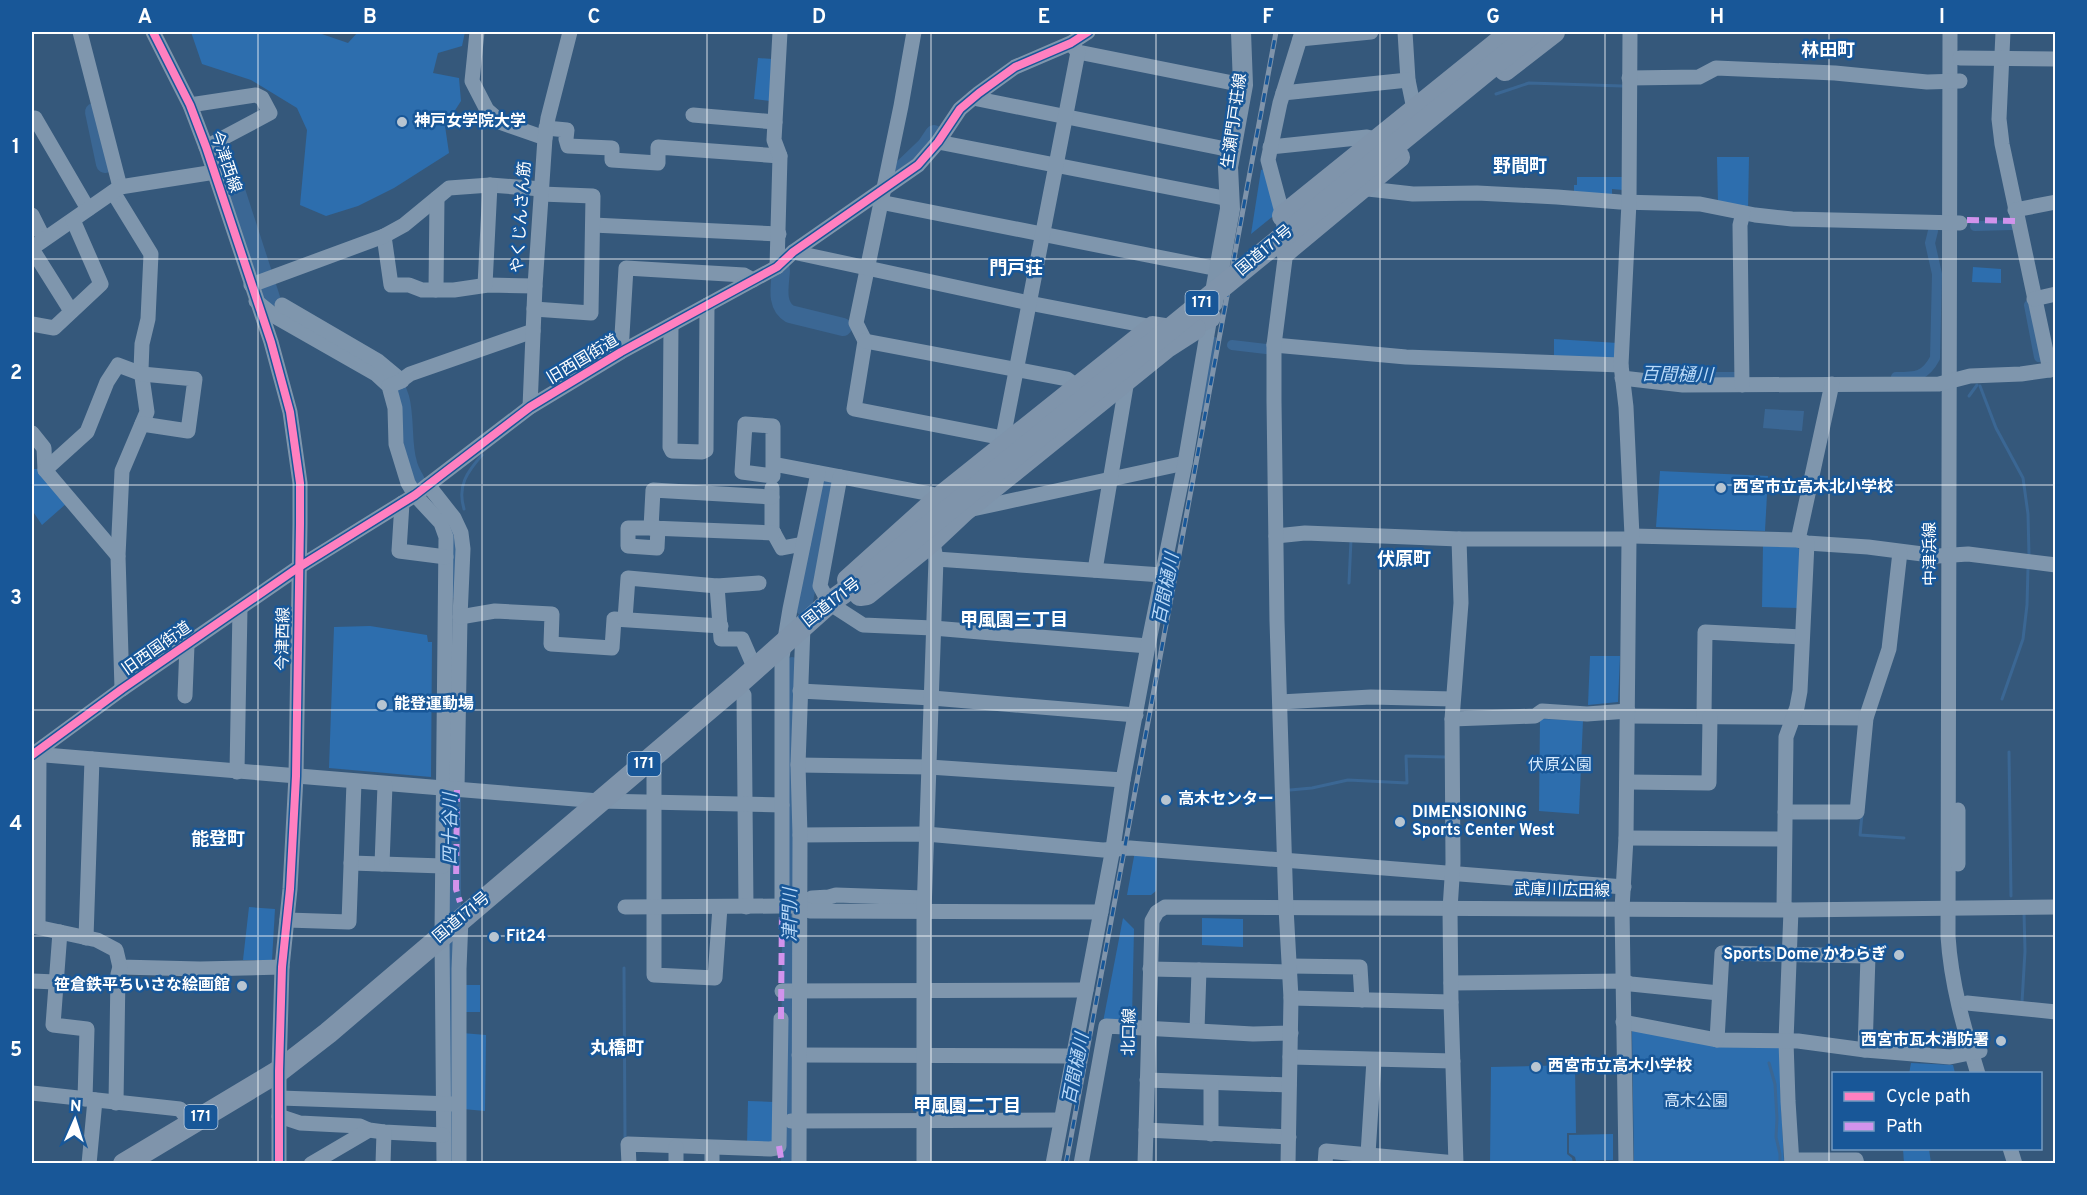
<svg xmlns="http://www.w3.org/2000/svg" width="2087" height="1195" viewBox="0 0 2087 1195" font-family="Overpass,'Noto Sans JP',sans-serif">
<style>
.green{fill:#2d6eae}
.water{fill:#3b6794}
.lines{fill:none;stroke-linecap:round;stroke-linejoin:round}
.stream{stroke:#3b6794;stroke-width:3}
.canal{stroke:#3b6794;stroke-width:10}
.river{stroke:#3b6794;stroke-width:18}
.minor{stroke:#7f96ad;stroke-width:15}
.major{stroke:#7d94ab;stroke-width:20}
.highway{stroke:#7f94ab;stroke-width:22}
.rail-casing{stroke:#7f94ab;stroke-width:5}
.rail{stroke:#185798;stroke-width:3;stroke-dasharray:9;stroke-linecap:butt}
.highway-bridge{stroke:#7f94ab;stroke-width:22}
.quiet{stroke:#d193ec;stroke-width:6;stroke-dasharray:12 6;stroke-linecap:butt}
.cycleway-casing{stroke:#185798;stroke-width:11}
.cycleway{stroke:#ff80c0;stroke-width:8}
.grid{fill:none;stroke:#fff;stroke-width:1.5;stroke-opacity:0.55}
.poi-dot{fill:#b8c5d1;stroke:#185798;stroke-width:2}
.labels{text-anchor:middle;dominant-baseline:central;stroke-width:5;stroke-linejoin:round;paint-order:stroke}
.shield{fill:#185798;stroke:#bacde0;stroke-width:1.5}
.shield-label{font-size:15px;font-weight:bold;fill:#fff}
.street-label{font-size:16px;fill:#fff;stroke:#185798}
.poi-label{font-size:16px;font-weight:bold;fill:#fff;stroke:#185798;text-anchor:start}
.park-label{font-size:16px;fill:#d4e8fc;stroke:#185798}
.neighbourhood-label{font-size:18px;font-weight:bold;fill:#fff;stroke:#185798}
.water-label{font-size:18px;font-style:italic;fill:#b9d9f8;stroke:#185798}
.neatline{fill:none;stroke:#fff;stroke-width:2}
.grid-label{font-size:20px;text-anchor:middle;font-weight:bold;fill:#fff}
</style>
<rect width="100%" height="100%" fill="#35587b"/>
<g class="green">
<polygon points="191,32 316,32 348,43 358,32 465,32 462,46 438,53 433,73 459,78 461,101 445,126 449,153 394,188 358,206 326,216 300,205 307,130 297,108 251,80 202,64"/>
<polygon points="758,58 773,59 770,101 754,99"/>
<polygon points="1717,157 1749,157 1748,209 1718,204"/>
<polygon points="1265,169 1277,213 1251,234 1261,170"/>
<polygon points="1577,177 1623,177 1623,190 1612,189 1612,198 1574,195 1574,185 1577,185"/>
<polygon points="1973,267 2001,269 2001,283 1972,282"/>
<polygon points="1554,339 1618,343 1617,355 1611,360 1554,356"/>
<polygon points="32,469 39,469 67,503 42,525 32,510"/>
<polygon points="1660,471 1768,476 1765,531 1656,527"/>
<polygon points="1763,545 1797,547 1801,551 1799,608 1762,607"/>
<polygon points="370,626 427,635 428,642 432,642 431,777 329,768 334,627"/>
<polygon points="1590,656 1620,656 1618,702 1588,705"/>
<polygon points="1540,719 1583,720 1579,814 1539,811"/>
<polygon points="1135,851 1153,853 1157,858 1156,891 1151,895 1127,895"/>
<polygon points="249,907 275,909 272,960 243,960"/>
<polygon points="1123,918 1134,929 1132,1018 1127,1023 1103,1022"/>
<polygon points="1202,918 1243,919 1243,947 1202,945"/>
<rect x="462" y="985" width="18" height="27"/>
<polygon points="1632,1031 1781,1048 1780,1081 1784,1163 1634,1163"/>
<polygon points="462,1033 486,1035 485,1111 463,1109"/>
<polygon points="1911,1063 1953,1065 1955,1073 1909,1074"/>
<polygon points="1575,1065 1576,1133 1567,1133 1567,1154 1572,1158 1573,1163 1490,1163 1491,1067"/>
<polygon points="748,1101 774,1102 774,1141 770,1144 747,1145"/>
<polygon points="1613,1134 1613,1160 1576,1161 1575,1157 1569,1153 1569,1135"/>
<polygon points="1903,1149 1929,1149 1931,1163 1904,1163"/>
</g>
<polygon class="water" points="1765,409 1804,411 1802,431 1763,428"/>
<g class="lines">
<g class="stream">
<polyline points="1496,94 1529,83 1622,86"/>
<polyline points="1980,386 1996,428 2023,478 2028,514 2029,555"/>
<polyline points="1969,396 1977,385"/>
<path d="M 464,509 C 457,486 467,472 482,455"/>
<polyline points="1349,583 1351,540"/>
<polyline points="2002,699 2023,639 2027,605 2028,568"/>
<polyline points="2009,752 2011,896"/>
<polyline points="1290,790 1312,788 1348,780 1407,783 1406,756 1446,757"/>
<polyline points="1862,814 1860,835 1904,838"/>
<polyline points="624,968 625,1140"/>
<polyline points="2022,1002 2025,951 2024,912"/>
<polyline points="1769,1063 1775,1084 1777,1119 1776,1137 1780,1154 1780,1164"/>
</g>
<g class="canal">
<polyline points="1975,226 2012,225"/>
<polyline points="2029,305 2039,357"/>
<polyline points="1232,345 1266,349"/>
<polyline points="1668,377 1742,377"/>
<path d="M 1896,377 C 1916,377 1925,377 1935,358 L 1937,274 L 1930,243 L 1933,231"/>
<polyline points="1202,407 1214,342"/>
</g>
<g class="river">
<polyline points="94,112 105,164"/>
<polyline points="901,170 926,146 934,134"/>
<polyline points="235,187 273,304 279,312 292,319"/>
<path d="M 781,270 C 780,286 775,305 790,314 L 843,327"/>
<path d="M 383,373 C 412,392 399,434 408,463 C 409,469 413,475 416,481"/>
<path d="M 446,519 C 459,537 455,568 455,589"/>
<polyline points="803,606 828,479"/>
<polyline points="452,773 452,1164"/>
<polyline points="790,1164 792,666"/>
</g>
<g class="minor">
<polyline points="80,32 120,187"/>
<polyline points="153,32 190,105 206,147 271,342 290,412 300,483 300,524 296,776 290,889 282,967 279,1071 279,1164"/>
<polyline points="477,32 472,81 487,110 502,123 545,138"/>
<polyline points="914,32 901,106 856,323 865,341 854,409 1003,438 1008,444"/>
<polyline points="1405,32 1408,80 1414,109"/>
<path d="M 1950,32 L 1948,936 C 1951,984 1964,1028 1978,1074"/>
<polyline points="2003,32 1999,119 2002,144 2050,370"/>
<polyline points="1300,39 1371,32"/>
<polyline points="1072,45 1078,52 1243,85"/>
<polyline points="1960,58 2056,59"/>
<polyline points="1629,78 1699,77 1716,68 1835,73 1927,82 1960,81"/>
<polyline points="1283,93 1408,80"/>
<polyline points="973,98 1231,150"/>
<polyline points="190,105 256,95 262,98 270,113 206,147"/>
<polyline points="693,115 775,122"/>
<polyline points="32,120 35,118 88,209"/>
<polyline points="546,128 567,130 566,139 568,146 612,148 612,160 658,163 658,147 780,156"/>
<polyline points="938,142 1229,199"/>
<polyline points="1270,147 1367,137 1376,139"/>
<polyline points="1361,182 1368,189 1413,194 1477,193 1557,197 1620,202 1700,204 1755,215 1792,219 1960,223"/>
<polyline points="113,192 151,254 148,319 142,344 141,370 147,412 122,471 118,556 122,689"/>
<polyline points="880,202 1218,269"/>
<polyline points="2015,210 2056,202"/>
<polyline points="32,215 44,239"/>
<polyline points="593,225 779,234"/>
<polyline points="384,236 391,285 409,285 422,290 454,290 488,285 535,286"/>
<polyline points="32,248 120,187 215,172"/>
<polyline points="32,249 71,311"/>
<polyline points="793,252 1029,303 1153,327"/>
<polyline points="777,267 780,156 774,140 780,32"/>
<polyline points="251,285 384,236 404,225 449,188 490,185 542,189"/>
<polyline points="485,285 490,185"/>
<polyline points="436,290 437,198"/>
<polyline points="2034,299 2056,294"/>
<polyline points="256,301 276,317 376,374 389,386 395,408 396,444 408,483 415,495 441,523 446,537 442,935 444,1164"/>
<polyline points="282,305 378,361 402,381"/>
<polyline points="534,309 591,313 593,196 541,194"/>
<polyline points="32,324 54,328 101,284 73,220"/>
<polyline points="671,325 670,447 672,451 702,452 706,450 707,305"/>
<polyline points="865,341 1067,379 1078,387"/>
<polyline points="1274,345 1406,357 1621,365"/>
<polyline points="621,352 626,268 744,275 753,280"/>
<polyline points="1622,378 1683,385 1939,384 1970,376 2021,374 2056,369"/>
<polyline points="1742,385 1740,225 1743,213"/>
<polyline points="389,386 399,382 410,374 533,331"/>
<polyline points="530,407 535,286 545,138 548,118 570,32"/>
<polyline points="32,433 44,448 45,470 118,556"/>
<polyline points="1003,438 1078,52"/>
<polyline points="773,464 773,476 742,472 745,424 773,426 773,464 931,494 939,498"/>
<polyline points="45,470 87,432 107,382 118,365 142,374 195,379 188,431 142,424"/>
<polyline points="840,477 820,586 829,603 863,625 933,628 1148,646"/>
<polyline points="428,485 454,518 461,533 463,549 460,617 457,790"/>
<polyline points="772,488 772,530 782,548 803,544"/>
<polyline points="772,497 653,490 651,528 774,533"/>
<polyline points="402,503 399,551 446,557"/>
<polyline points="968,510 1185,463"/>
<polyline points="651,528 628,528 628,546 657,548 658,528"/>
<polyline points="1276,536 1305,533 1459,539 1629,539"/>
<polyline points="1632,536 1798,540 1807,543 1868,547 1938,556 1968,554 2056,565"/>
<polyline points="1798,540 1832,384"/>
<polyline points="936,559 1162,575"/>
<polyline points="1095,570 1127,380 1125,376"/>
<polyline points="717,586 721,639 742,639 755,669"/>
<polyline points="460,617 495,611 552,614 551,644 612,648 614,619 721,626"/>
<polyline points="625,619 628,578 717,586 759,583"/>
<polyline points="737,685 744,695 746,907"/>
<polyline points="800,691 932,698 1136,715"/>
<polyline points="185,696 187,645"/>
<polyline points="1280,702 1371,697 1453,699"/>
<polyline points="1628,716 1866,718"/>
<polyline points="1704,717 1705,632 1802,637"/>
<polyline points="1452,719 1535,716 1542,711 1587,714 1628,711"/>
<polyline points="33,754 599,801 782,805"/>
<polyline points="32,755 122,689 299,567 415,495 530,407 621,352 777,267 793,252 918,165 938,142 960,109 979,93 1015,67 1071,43 1088,32"/>
<polyline points="654,755 654,975 715,978 720,907"/>
<polyline points="798,765 929,767 1123,780"/>
<polyline points="237,772 240,608"/>
<polyline points="1627,782 1709,783 1710,717"/>
<polyline points="1958,810 1958,864"/>
<polyline points="1785,812 1857,812 1866,718 1889,649 1900,552"/>
<polyline points="800,835 926,834 1103,850 1130,848 1624,887"/>
<polyline points="1626,838 1784,839"/>
<polyline points="351,863 443,866"/>
<polyline points="382,864 385,785"/>
<polyline points="782,906 782,657 790,609 818,473"/>
<polyline points="799,906 812,898 829,897 836,895 924,898"/>
<polyline points="625,907 782,906 799,906 810,911 1101,912"/>
<polyline points="1784,909 1786,737 1797,707 1800,691 1807,543"/>
<polyline points="1791,910 1786,1041 1788,1101 1792,1164"/>
<polyline points="287,920 349,922 354,782"/>
<polyline points="32,926 97,940 116,950 120,967 200,969 282,967"/>
<polyline points="38,927 39,755"/>
<polyline points="60,932 53,1025 87,1029 85,1099"/>
<polyline points="86,938 92,759"/>
<polyline points="1290,966 1360,967 1362,1000"/>
<polyline points="1150,969 1290,972"/>
<polyline points="32,981 56,982"/>
<polyline points="1451,983 1623,981 1631,984 1719,993"/>
<polyline points="782,991 1086,990"/>
<polyline points="1291,998 1451,1002"/>
<polyline points="1967,1003 2056,1012"/>
<polyline points="1623,1022 1717,1040 1798,1041 1865,1050 1950,1057 1980,1051"/>
<polyline points="1197,1030 1199,970"/>
<polyline points="1717,1040 1722,953 1868,956 1865,1050"/>
<polyline points="799,1055 1073,1056"/>
<polyline points="1290,1057 1453,1061"/>
<polyline points="1147,1080 1289,1085"/>
<polyline points="1211,1083 1211,1134"/>
<polyline points="32,1093 180,1109 191,1123"/>
<polyline points="280,1098 453,1104"/>
<polyline points="116,1103 118,974 120,967"/>
<polyline points="279,1116 300,1123 360,1126 369,1130 384,1132 443,1135"/>
<polyline points="791,1121 1061,1120"/>
<polyline points="1146,1130 1289,1137"/>
<polyline points="2010,1148 2015,1164"/>
<polyline points="1368,1154 1374,1060"/>
<polyline points="1792,1160 1856,1160 1857,1164"/>
<polyline points="89,1164 95,1100"/>
<polyline points="311,1164 369,1130"/>
<polyline points="383,1164 384,1132"/>
<polyline points="459,1164 459,969 461,919"/>
<polyline points="629,1164 628,1144 770,1149 776,1148 779,1146 781,1019"/>
<polyline points="676,1164 676,1147"/>
<polyline points="712,1164 712,1148"/>
<polyline points="799,1164 800,835 798,765 803,626"/>
<polyline points="924,1164 924,912 936,559 934,548 931,542"/>
<polyline points="1053,1164 1113,848 1123,780 1148,646 1185,463 1210,317"/>
<polyline points="1081,1164 1106,1026 1253,1034 1291,1033"/>
<polyline points="1145,1164 1152,921 1157,912 1165,907 1791,910 2056,907"/>
<polyline points="1288,1164 1291,998 1286,908 1277,621 1274,401 1274,345 1286,251 1283,216 1268,160 1280,103 1302,32"/>
<polyline points="1325,1164 1326,1151 1456,1163"/>
<polyline points="1456,1164 1451,1002 1450,909 1453,863 1452,719 1461,603 1459,539"/>
<polyline points="1626,1164 1622,909 1626,838 1629,539 1632,536 1626,407 1621,365 1629,202 1630,32"/>
</g>
<polyline class="major" points="1213,303 1230,209 1228,167 1243,85 1241,32"/>
<g class="highway">
<polyline points="1505,70 1554,32"/>
<polyline points="1283,216 1511,32"/>
<polyline points="1286,251 1399,157"/>
<polyline points="848,580 939,498 1153,327 1178,331 1210,317"/>
<polyline points="860,595 867,594 931,542 964,511 1167,347 1195,329"/>
<polyline points="124,1164 279,1071 328,1033 737,685 829,603 870,574"/>
</g>
<defs>
<polyline id="rail" points="1066,1164 1276,32"/>
</defs>
<use href="#rail" class="rail-casing"/>
<use href="#rail" class="rail"/>
<polyline class="highway-bridge" points="870,574 1534,32"/>
<g class="quiet">
<polyline points="1967,220 2017,221"/>
<polyline points="457,790 456,889 460,902"/>
<polyline points="781,1019 782,906"/>
<polyline points="779,1146 782,1164"/>
</g>
<defs>
<g id="cycleway">
<polyline points="153,32 190,105 206,147 271,342 290,412 300,483 300,524 296,776 290,889 282,967 279,1071 279,1164"/>
<polyline points="32,755 122,689 299,567 415,495 530,407 621,352 777,267 793,252 918,165 938,142 960,109 979,93 1015,67 1071,43 1088,32"/>
</g>
</defs>
<use href="#cycleway" class="cycleway-casing"/>
<use href="#cycleway" class="cycleway"/>
</g>
<path class="grid" d="M 258,32 L 258,1164M 482,32 L 482,1164M 707,32 L 707,1164M 931,32 L 931,1164M 1156,32 L 1156,1164M 1380,32 L 1380,1164M 1605,32 L 1605,1164M 1829,32 L 1829,1164M 32,259 L 2056,259M 32,485 L 2056,485M 32,710 L 2056,710M 32,936 L 2056,936"/>
<g class="poi-dot">
<circle cx="402" cy="122" r="6"/>
<circle cx="1721" cy="488" r="6"/>
<circle cx="382" cy="705" r="6"/>
<circle cx="1166" cy="800" r="6"/>
<circle cx="1400" cy="822" r="6"/>
<circle cx="494" cy="937" r="6"/>
<circle cx="1899" cy="955" r="6"/>
<circle cx="242" cy="986" r="6"/>
<circle cx="2001" cy="1041" r="6"/>
<circle cx="1536" cy="1067" r="6"/>
</g>
<g class="labels">
<g class="shield">
<rect x="1185.5" y="291" width="33" height="24" rx="4.5"/>
<rect x="627.5" y="752" width="33" height="24" rx="4.5"/>
<rect x="184.5" y="1105" width="33" height="24" rx="4.5"/>
</g>
<g class="shield-label">
<text x="1202" y="303">171</text>
<text x="644" y="764">171</text>
<text x="201" y="1117">171</text>
</g>
<g class="street-label">
<text transform="translate(1235 121) rotate(-82)">生瀬門戸荘線</text>
<text transform="translate(225 162) rotate(71)">今津西線</text>
<text transform="translate(522 217) rotate(-86)">やくじんさん筋</text>
<text transform="translate(1265 251) rotate(-40)">国道171号</text>
<text transform="translate(583 360) rotate(-31)">旧西国街道</text>
<text transform="translate(1931 554) rotate(-90)">中津浜線</text>
<text transform="translate(832 603) rotate(-38)">国道171号</text>
<text transform="translate(284 639) rotate(-89)">今津西線</text>
<text transform="translate(157 649) rotate(-35)">旧西国街道</text>
<text transform="translate(1562 891) rotate(1)">武庫川広田線</text>
<text transform="translate(462 918) rotate(-40)">国道171号</text>
<text transform="translate(1130 1032) rotate(-89)">北口線</text>
</g>
<g class="poi-label">
<text x="414" y="122">神戸女学院大学</text>
<text x="1733" y="488">西宮市立高木北小学校</text>
<text x="394" y="705">能登運動場</text>
<text x="1178" y="800">高木センター</text>
<text x="1412" y="813">DIMENSIONING<tspan x="1412" dy="18">Sports Center West</tspan></text>
<text x="506" y="937">Fit24</text>
<text x="1887" y="955" text-anchor="end">Sports Dome かわらぎ</text>
<text x="230" y="986" text-anchor="end">笹倉鉄平ちいさな絵画館</text>
<text x="1989" y="1041" text-anchor="end">西宮市瓦木消防署</text>
<text x="1548" y="1067">西宮市立高木小学校</text>
</g>
<g class="park-label">
<text x="1560" y="766">伏原公園</text>
<text x="1696" y="1102">高木公園</text>
</g>
<g class="neighbourhood-label">
<text x="1828" y="51">林田町</text>
<text x="1520" y="167">野間町</text>
<text x="1016" y="269">門戸荘</text>
<text x="1404" y="560">伏原町</text>
<text x="1014" y="621">甲風園三丁目</text>
<text x="218" y="840">能登町</text>
<text x="617" y="1049">丸橋町</text>
<text x="967" y="1107">甲風園二丁目</text>
</g>
<g class="water-label">
<text transform="translate(1677 376) rotate(1)">百間樋川</text>
<text transform="translate(1167 589) rotate(-79)">百間樋川</text>
<text transform="translate(451 829) rotate(-90)">四十谷川</text>
<text transform="translate(791 915) rotate(-90)">津門川</text>
<text transform="translate(1077 1069) rotate(-79)">百間樋川</text>
</g>
</g>
<rect width="2087" height="1195" fill="none" stroke="#185798" stroke-width="66"/>
<rect x="1832" y="1072" width="210" height="78" fill="#185798" stroke="#749ac1" stroke-width="1.5"/>
<rect x="1844" y="1092" width="30" height="9" fill="#ff80c0" stroke="#749ac1" stroke-width="1.5"/>
<text x="1886" y="1102" font-size="18" fill="#ffffff">Cycle path</text>
<rect x="1844" y="1122" width="30" height="9" fill="#d193ec" stroke="#749ac1" stroke-width="1.5"/>
<text x="1886" y="1132" font-size="18" fill="#ffffff">Path</text>
<g transform="translate(75 1120) rotate(3)" stroke="#185798" stroke-width="4.5" paint-order="stroke">
<path d="M0-4.5L10 22L0 15L-10 22Z" fill="#ffffff"/>
<text y="-9" font-size="16" font-weight="bold" text-anchor="middle" fill="#ffffff">N</text>
</g>
<rect x="33" y="33" width="2021" height="1129" class="neatline"/>
<g class="grid-label">
<text x="145" y="23">A</text>
<text x="370" y="23">B</text>
<text x="594" y="23">C</text>
<text x="819" y="23">D</text>
<text x="1044" y="23">E</text>
<text x="1268" y="23">F</text>
<text x="1493" y="23">G</text>
<text x="1717" y="23">H</text>
<text x="1942" y="23">I</text>
<text x="16" y="153">1</text>
<text x="16" y="379">2</text>
<text x="16" y="604">3</text>
<text x="16" y="830">4</text>
<text x="16" y="1056">5</text>
</g>
</svg>
